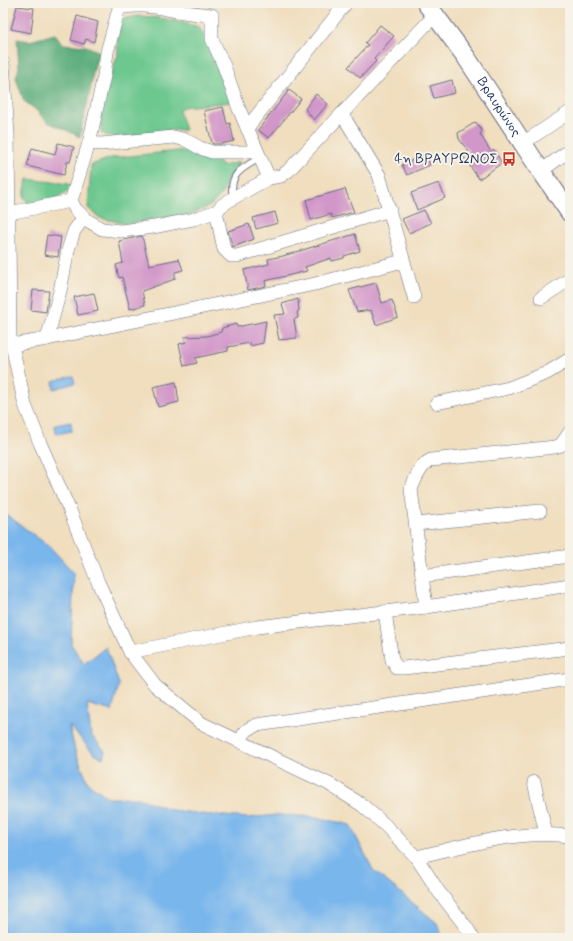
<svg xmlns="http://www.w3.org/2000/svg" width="573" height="941" viewBox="0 0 573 941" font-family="Mynerve,sans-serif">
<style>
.green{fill:#6dc88f;stroke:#447c76}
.forest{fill:#5aac7a;stroke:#3a6e6c}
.water{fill:#79b6ec;stroke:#4a72a5}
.building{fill:#d297c9}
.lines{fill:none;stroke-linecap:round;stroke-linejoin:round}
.lane-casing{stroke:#666c80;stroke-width:8}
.street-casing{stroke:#666c80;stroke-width:14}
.secondary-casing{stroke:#666c80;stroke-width:20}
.lane{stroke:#fff;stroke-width:6}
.street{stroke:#fff;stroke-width:13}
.secondary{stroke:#fff;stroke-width:18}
.labels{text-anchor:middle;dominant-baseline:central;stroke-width:4;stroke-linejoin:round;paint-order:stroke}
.street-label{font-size:14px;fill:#1b2f5e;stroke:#f7f3e8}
.poi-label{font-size:14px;fill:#1b2f5e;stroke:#f7f3e8;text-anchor:end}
</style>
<rect width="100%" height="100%" fill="#f7f3e8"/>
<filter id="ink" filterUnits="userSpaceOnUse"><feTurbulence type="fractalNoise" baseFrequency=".025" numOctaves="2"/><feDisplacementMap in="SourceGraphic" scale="8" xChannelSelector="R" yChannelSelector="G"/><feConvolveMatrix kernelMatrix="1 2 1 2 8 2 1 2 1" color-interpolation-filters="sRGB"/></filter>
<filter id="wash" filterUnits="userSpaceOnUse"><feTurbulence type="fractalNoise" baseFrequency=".012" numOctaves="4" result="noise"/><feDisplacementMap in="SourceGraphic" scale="16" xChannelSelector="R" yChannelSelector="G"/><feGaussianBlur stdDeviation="0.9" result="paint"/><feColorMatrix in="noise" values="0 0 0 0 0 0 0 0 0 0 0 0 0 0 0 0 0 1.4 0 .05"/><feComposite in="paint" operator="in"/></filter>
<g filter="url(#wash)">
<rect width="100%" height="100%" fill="#f0debe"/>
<g class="green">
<path d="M 138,16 C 160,17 179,21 199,27 L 213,52 L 232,102 L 183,107 L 179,111 L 185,130 C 162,129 139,138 116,137 C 111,137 106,135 101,133 L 101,115 L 104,93 L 118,55 L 117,42 L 122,19 Z"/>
<polygon points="186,150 214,156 222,166 240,162 228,179 221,195 210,206 189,215 160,218 127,224 100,218 88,208 91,165 111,158"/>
<polygon points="27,179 69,184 74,188 53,201 28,204 24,197"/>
</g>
<path class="forest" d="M 55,34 L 63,44 L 86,46 L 100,52 C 93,66 93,76 90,91 C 87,107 82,121 80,137 L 62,128 L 47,122 L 35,109 L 24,101 L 16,78 L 19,67 L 17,39 L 30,41 Z"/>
<g class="water">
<polygon points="73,376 75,383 54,389 53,381"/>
<polygon points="71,422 72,431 56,434 55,425"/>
<polygon points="3,512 50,547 74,573 71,644 84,664 106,647 119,684 112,711 87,704 91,735 105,751 103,758 94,754 69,725 75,750 88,783 109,798 138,798 172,810 201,814 248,818 277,815 317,817 350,825 373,870 437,923 443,938 3,938"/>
</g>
<g id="blocks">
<g class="building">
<polygon points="17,6 34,8 31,33 11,29"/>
<polygon points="77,16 98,22 94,42 86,39 84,44 71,40"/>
<polygon points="380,25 394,36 374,59 376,61 360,78 348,67 368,45 365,43"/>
<polygon points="452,80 455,93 434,98 430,86"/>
<polygon points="289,90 301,99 269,138 258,130"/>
<polygon points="316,94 328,104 314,120 305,109"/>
<polygon points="223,107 227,124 230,123 234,141 221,144 213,144 212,143 204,111"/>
<polygon points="476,122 482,131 480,134 491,152 494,150 502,163 479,179 463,156 469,152 459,139 458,133"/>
<polygon points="58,143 74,147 70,162 67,162 64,175 27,166 32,148 55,154"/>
<polygon points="425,154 430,165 407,175 402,165"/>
<polygon points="439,183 445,198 417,210 411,193"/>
<polygon points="345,189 354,212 332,218 331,214 311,220 306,200"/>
<polygon points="424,210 431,223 409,233 402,219"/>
<polygon points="275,212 278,223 256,229 253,218"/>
<polygon points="249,224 254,239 233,247 228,231"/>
<polygon points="355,234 360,251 344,256 344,258 332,261 331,258 305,267 307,271 265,281 266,286 248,290 244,270 269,264 268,259 283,256"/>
<polygon points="47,235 61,237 58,257 44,255"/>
<polygon points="142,236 149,265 179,259 183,270 175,272 175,279 142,291 145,305 130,309 122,277 119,278 116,265 123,263 119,241"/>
<polygon points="376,283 382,303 392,300 398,317 376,325 371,310 357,312 349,290"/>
<polygon points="33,290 49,291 46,312 31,310"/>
<polygon points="94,293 98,311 78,315 74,297"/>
<polygon points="298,299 299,311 297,312 298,318 294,319 297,338 279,340 274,315 285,314 282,304"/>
<polygon points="266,321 263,343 250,346 250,343 228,347 228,351 195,358 197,363 184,366 179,344 186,342 184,337 207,336 221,332 222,328 236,324 237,327"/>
<polygon points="176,382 179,402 158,407 153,387"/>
</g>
</g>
</g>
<g filter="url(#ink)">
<use href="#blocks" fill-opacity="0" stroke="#666c80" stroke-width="1"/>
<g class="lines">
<defs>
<path id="lane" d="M 233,198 C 228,174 242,168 260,158"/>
<g id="street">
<polyline points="3,63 8,134 10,338 12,345 25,405 40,443 70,511 98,582 130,652 155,685 201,723 329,784 362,805 385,825 416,857 439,892 467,928 473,938"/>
<polyline points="342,114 379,175 414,297"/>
<polyline points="247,128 346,3"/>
<polyline points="523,143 570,112"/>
<path d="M 257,152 L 212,152 L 200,148 L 186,140 L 174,137 L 101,144 L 89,143 L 104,76 L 107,52 L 119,8 C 139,3 159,8 178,11 C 189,13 201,14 212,15 L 212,39 L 224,66 L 239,109 L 269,178"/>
<polyline points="541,171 570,150"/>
<polyline points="217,211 217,216 224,249 231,256 237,256 390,210"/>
<polyline points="9,213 71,201"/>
<polyline points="84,217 87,220 102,229 121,231 154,227 194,219 217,211 221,206 233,198 269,178 281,176 288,171 435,15"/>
<polyline points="541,298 570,279"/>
<polyline points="47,339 60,291 68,250 74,231 84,217 76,210 71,201 89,143"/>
<polyline points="12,345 47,339 315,284 403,261"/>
<polyline points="437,403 509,388 547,373 570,359"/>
<polyline points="416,524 540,511"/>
<polyline points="422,576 570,556"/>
<path d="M 426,607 L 411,489 C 415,479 421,464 431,460 L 555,447 L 561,445 L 570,432"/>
<polyline points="385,612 392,660 397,668 404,668 570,648"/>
<polyline points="130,652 257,627 426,607 570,585"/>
<path d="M 241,741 C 244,731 247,729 257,725 L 570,679"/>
<polyline points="534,782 546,834"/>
<path d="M 416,857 C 465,846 519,829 570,836"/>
</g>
<g id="secondary">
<path id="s1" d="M 426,3 L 466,57 L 541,171 L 570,213"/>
</g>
</defs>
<use href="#lane" class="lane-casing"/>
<use href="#street" class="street-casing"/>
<use href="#secondary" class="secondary-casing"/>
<use href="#lane" class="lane"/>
<use href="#street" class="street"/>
<use href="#secondary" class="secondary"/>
</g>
</g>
<defs>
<symbol id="bus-bare" viewBox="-9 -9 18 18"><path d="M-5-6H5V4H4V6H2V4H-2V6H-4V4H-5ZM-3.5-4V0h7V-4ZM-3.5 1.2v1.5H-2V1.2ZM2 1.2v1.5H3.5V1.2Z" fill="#c8321e" stroke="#f7f3e8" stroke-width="2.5" paint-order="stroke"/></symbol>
</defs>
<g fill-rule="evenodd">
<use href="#bus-bare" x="499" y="149" width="20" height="20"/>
</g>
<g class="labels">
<g class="street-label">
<text stroke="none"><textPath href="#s1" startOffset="127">Βραυρώνος</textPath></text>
</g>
<g class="poi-label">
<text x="498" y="159">4η ΒΡΑΥΡΩΝΟΣ</text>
</g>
</g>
<rect width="573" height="941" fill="none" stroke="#f7f3e8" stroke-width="16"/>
</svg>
